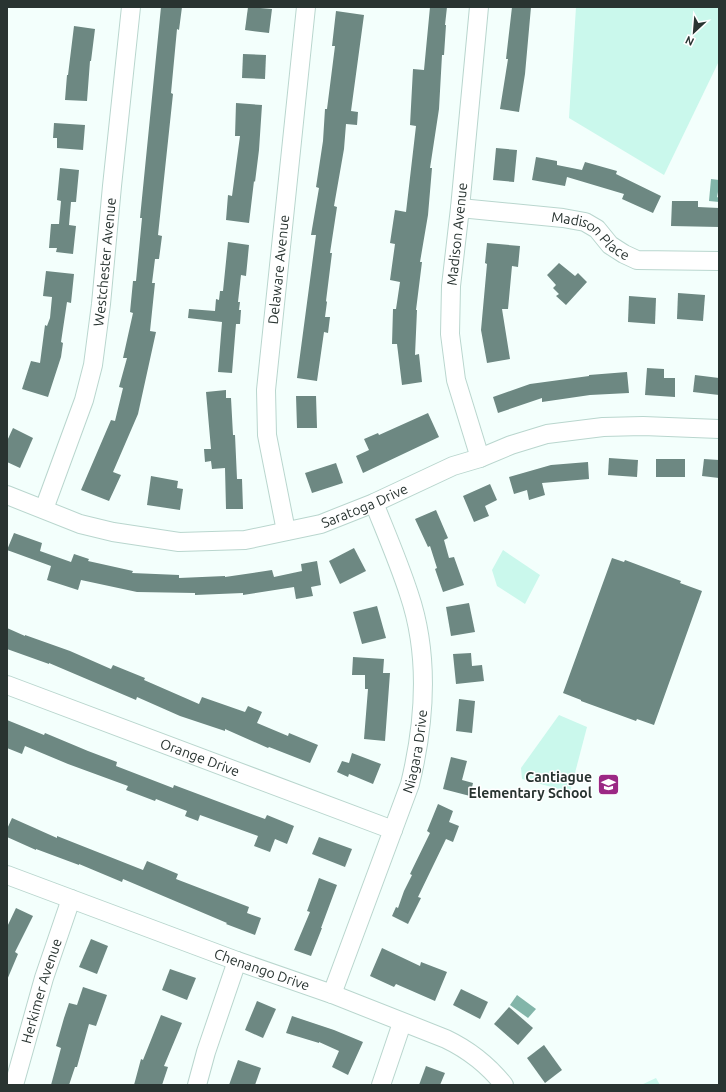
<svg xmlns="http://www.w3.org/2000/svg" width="726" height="1092" viewBox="0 0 726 1092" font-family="Ubuntu,sans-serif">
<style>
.green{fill:#caf8ec}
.water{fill:#82b5a9}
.building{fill:#6d8882}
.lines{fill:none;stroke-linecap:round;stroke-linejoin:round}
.minor-casing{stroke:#b9d6ce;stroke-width:20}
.minor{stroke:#fff;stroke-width:18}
.labels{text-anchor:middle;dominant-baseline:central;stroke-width:3;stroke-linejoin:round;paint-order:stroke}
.street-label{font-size:14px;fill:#293431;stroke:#fff}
.poi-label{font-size:14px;font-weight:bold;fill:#293431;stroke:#fff;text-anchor:end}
</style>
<rect width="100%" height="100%" fill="#f3fffc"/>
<g class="green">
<polygon points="576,7 719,7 719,61 664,175 569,118"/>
<polygon points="503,550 540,575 525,604 497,586 492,570"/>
<polygon points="559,715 587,727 570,792 522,779 521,768"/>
<polygon points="656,1078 660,1085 641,1085"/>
</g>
<g class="water">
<polygon points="711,179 719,180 719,192 718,192 717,197 719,198 719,202 709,201"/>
<polygon points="517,995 536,1009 528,1018 510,1005"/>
</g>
<g class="building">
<polygon points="161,7 182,7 179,30 177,29 171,93 173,94 158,235 162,236 159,259 155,259 152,283 155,283 150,331 156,332 138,414 113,472 121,475 109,501 81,490 111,420 115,421 123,388 119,387 127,358 123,358 133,313 130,312 133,281 136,281 142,218 140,218"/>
<polygon points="248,7 272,9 269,33 245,30"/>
<polygon points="430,7 447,7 445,25 446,25 444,55 442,55 439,109 430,168 432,168 428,215 420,262 422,262 416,310 417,310 415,355 419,354 422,382 402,385 397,344 392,344 393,309 396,309 400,282 390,280 395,244 390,243 395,210 406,212 416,126 410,125 413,69 424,70"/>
<polygon points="512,7 531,7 525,74 519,112 500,109 508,59 506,59"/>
<polygon points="336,11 364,15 351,111 358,112 357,125 346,124 344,149 334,206 337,207 330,253 332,253 326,301 327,302 325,317 330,317 328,333 324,332 317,381 297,378 316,235 311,235 319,188 316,187 323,141 325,109 327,109 335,46 332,46"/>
<polygon points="74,26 95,29 91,61 90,61 87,101 65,100 67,75 68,75"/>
<polygon points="243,54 266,55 265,79 242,78"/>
<polygon points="236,103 262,105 259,150 255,182 254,181 249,223 226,220 228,195 232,196 240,136 235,136"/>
<polygon points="54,123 85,125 83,150 57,148 57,138 53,138"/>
<polygon points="496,148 517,150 514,182 493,180"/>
<polygon points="536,157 557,161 557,165 582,170 585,162 617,171 616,174 661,196 653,213 622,199 624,194 567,177 565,186 532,180"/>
<polygon points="60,168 79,170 76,202 71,202 69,225 76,226 73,254 56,252 57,248 49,248 51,224 59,224 61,201 57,200"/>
<polygon points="672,201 698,201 698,207 719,208 719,227 671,226"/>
<polygon points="228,242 249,245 246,276 241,275 238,302 240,302 239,310 241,310 240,324 236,324 232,373 218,372 222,322 188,318 189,309 215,311 216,299 219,300 220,291 223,291"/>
<polygon points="487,243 520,246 518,267 512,266 508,309 502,309 510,359 487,363 481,330 487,264 485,263"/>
<polygon points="559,263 575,276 578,273 587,282 566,305 556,296 559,294 553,288 556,285 547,275"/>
<polygon points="46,271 74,274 71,303 67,302 61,342 63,343 61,357 48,397 22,389 31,361 40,363 45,325 47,326 50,318 52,297 43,296"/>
<polygon points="678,293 705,295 703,321 677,319"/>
<polygon points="629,296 656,298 655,324 628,322"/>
<polygon points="647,368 664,369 664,378 675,378 675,397 645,395"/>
<polygon points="627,372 629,393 590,395 542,402 542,398 498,413 493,397 530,384 589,376 589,375"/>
<polygon points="695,375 719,378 719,395 693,392"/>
<polygon points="226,390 226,398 231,398 233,435 235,435 237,479 242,479 243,509 226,509 225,468 212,469 211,461 205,462 204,449 211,449 206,392"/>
<polygon points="296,396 316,396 317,428 297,428"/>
<polygon points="428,413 439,437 363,473 356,456 369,450 364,439 378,433 379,435"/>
<polygon points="13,428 33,438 20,468 7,462 7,441"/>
<polygon points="609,458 638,460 637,477 608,475"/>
<rect x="656" y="459" width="29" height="18"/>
<polygon points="704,459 719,460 719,478 702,476"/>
<polygon points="588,462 589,479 542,483 545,495 529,500 527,490 514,494 509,477 551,465"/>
<polygon points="336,463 343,483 312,493 305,473"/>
<polygon points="151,476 178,481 177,488 183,489 180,510 147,505"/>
<polygon points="490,484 497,500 485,506 489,516 474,522 463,496"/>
<polygon points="436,510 448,538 444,540 449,558 454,557 464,585 443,592 435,569 437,568 430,546 428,547 415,519"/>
<polygon points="14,533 42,543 40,551 71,562 74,554 89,559 88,561 133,571 132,573 179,575 179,578 225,576 225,577 272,570 274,577 302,571 301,564 317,561 321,585 311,587 313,596 296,599 294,587 243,595 243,593 195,595 195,593 137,592 81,580 78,590 47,580 51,566 7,550"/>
<polygon points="354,548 366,571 340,584 329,561"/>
<polygon points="612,558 624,562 625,560 681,581 680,583 702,591 654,725 637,719 636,721 581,701 581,700 563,693"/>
<polygon points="469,603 475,632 451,636 446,607"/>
<polygon points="377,606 386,638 362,644 353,612"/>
<polygon points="7,628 25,636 25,635 70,651 111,669 113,665 145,678 144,680 199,704 202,697 245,712 248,706 262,712 257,723 288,736 289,733 318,745 310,763 269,747 268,748 225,729 225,731 180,716 137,697 136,700 49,663 49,664 7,649"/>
<polygon points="471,653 472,666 482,665 484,681 456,684 453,654"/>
<polygon points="353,657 384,659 383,673 390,673 385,741 364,739 368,689 365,689 365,675 352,675"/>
<polygon points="459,699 475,701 472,733 456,731"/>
<polygon points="7,720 44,735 45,733 88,751 117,762 116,766 173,788 174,785 265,819 267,815 294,826 287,844 275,839 270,852 254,846 258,836 200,815 198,821 185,816 187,811 156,799 155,801 126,790 128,786 68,764 25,746 22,754 7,748"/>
<polygon points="352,753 381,764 373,784 349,774 348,777 337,772 342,761 349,763"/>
<polygon points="451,757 467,761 462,780 473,783 470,796 443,789"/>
<polygon points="438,804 453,811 449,822 459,826 453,842 446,839 418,897 421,898 408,924 392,916 396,907 398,908 404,891 412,875 410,874 430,833 427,831"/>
<polygon points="12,818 57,838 57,836 143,870 147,861 178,874 176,879 249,907 247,913 261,918 255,935 226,924 227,923 123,879 122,882 79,864 79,865 36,849 36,850 7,837 7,829"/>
<polygon points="319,837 352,849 345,867 312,854"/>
<polygon points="319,878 337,885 321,928 322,928 311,956 294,950 310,912 307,911"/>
<polygon points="16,908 33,916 15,952 18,954 7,980 7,927"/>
<polygon points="91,939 108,946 97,974 79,967"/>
<polygon points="382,948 420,966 421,962 447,972 435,1001 396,984 394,987 370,976"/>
<polygon points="170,969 196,978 187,1000 162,990"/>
<polygon points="83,987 107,995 96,1026 89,1024 77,1067 75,1067 69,1085 51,1085 61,1048 56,1046 64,1018 69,1003 77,1005"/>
<polygon points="461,989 488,1002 480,1019 453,1005"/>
<polygon points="257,1001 276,1009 263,1038 245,1030"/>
<polygon points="509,1007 533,1028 518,1045 494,1024"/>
<polygon points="161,1015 182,1023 164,1066 168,1067 162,1085 134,1085 141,1059 143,1060"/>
<polygon points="292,1016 334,1030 363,1042 348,1075 332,1067 339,1051 319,1042 319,1043 286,1033"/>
<polygon points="544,1045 562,1070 545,1083 527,1058"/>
<polygon points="238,1060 261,1068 255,1085 229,1085"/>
<polygon points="426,1066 445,1073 440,1085 419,1085"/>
</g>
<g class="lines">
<defs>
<g id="minor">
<polyline points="479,7 460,208 451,286 450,334 456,380 480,458"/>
<path id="s1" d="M 460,208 L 563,218 L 585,222 L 597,229 L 610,245 L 624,254 L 637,260 L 719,261"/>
<path id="s2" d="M 7,495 L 80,524 L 113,532 L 179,542 L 245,540 L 321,524 L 374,503 L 453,466 L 480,458 L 511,445 L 547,434 L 603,427 L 643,426 L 719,429"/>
<path id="s3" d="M 44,509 L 84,400 L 93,365 L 101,304 L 112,186 L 131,7"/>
<path id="s4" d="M 286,531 L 267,435 L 266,390 L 306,7"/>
<path id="s5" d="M 7,685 L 393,830"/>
<path id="s6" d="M 7,875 L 237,961 L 332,994 L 446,1039 C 469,1050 488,1065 504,1085"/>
<path id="s7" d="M 332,994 L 410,784 C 425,722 430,656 409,594 C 399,563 386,533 374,503"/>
<path id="s8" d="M 14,1085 L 44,978 L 71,899"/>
<polyline points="197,1085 206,1052 237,961"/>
<polyline points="381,1085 402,1023"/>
</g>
</defs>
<use href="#minor" class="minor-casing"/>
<use href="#minor" class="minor"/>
</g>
<defs>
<symbol id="school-square" viewBox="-11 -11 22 22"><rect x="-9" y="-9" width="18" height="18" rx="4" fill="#9b2884" stroke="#fff"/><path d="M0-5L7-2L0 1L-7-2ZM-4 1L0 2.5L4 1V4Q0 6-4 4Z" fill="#fff"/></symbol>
</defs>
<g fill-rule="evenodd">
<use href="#school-square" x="596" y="772" width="25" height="25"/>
</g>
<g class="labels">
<g class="street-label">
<text transform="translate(457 234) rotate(-84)">Madison Avenue</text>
<text stroke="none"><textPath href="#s1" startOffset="137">Madison Place</textPath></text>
<text stroke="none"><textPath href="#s3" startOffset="256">Westchester Avenue</textPath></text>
<text stroke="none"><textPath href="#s4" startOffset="264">Delaware Avenue</textPath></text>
<text stroke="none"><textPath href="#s2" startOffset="370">Saratoga Drive</textPath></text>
<text stroke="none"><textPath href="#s7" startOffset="257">Niagara Drive</textPath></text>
<text stroke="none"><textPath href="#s5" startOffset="206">Orange Drive</textPath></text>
<text stroke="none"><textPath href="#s6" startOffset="272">Chenango Drive</textPath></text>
<text stroke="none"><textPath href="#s8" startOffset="98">Herkimer Avenue</textPath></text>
</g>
<g class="poi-label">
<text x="592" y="777">Cantiague<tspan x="592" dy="16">Elementary School</tspan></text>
</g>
</g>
<rect width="726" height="1092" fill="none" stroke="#293431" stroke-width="16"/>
<g transform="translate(694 32) rotate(206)" stroke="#ffffff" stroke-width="3" paint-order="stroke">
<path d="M0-3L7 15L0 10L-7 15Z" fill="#293431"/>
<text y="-6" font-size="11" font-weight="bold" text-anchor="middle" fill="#293431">N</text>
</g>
</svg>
